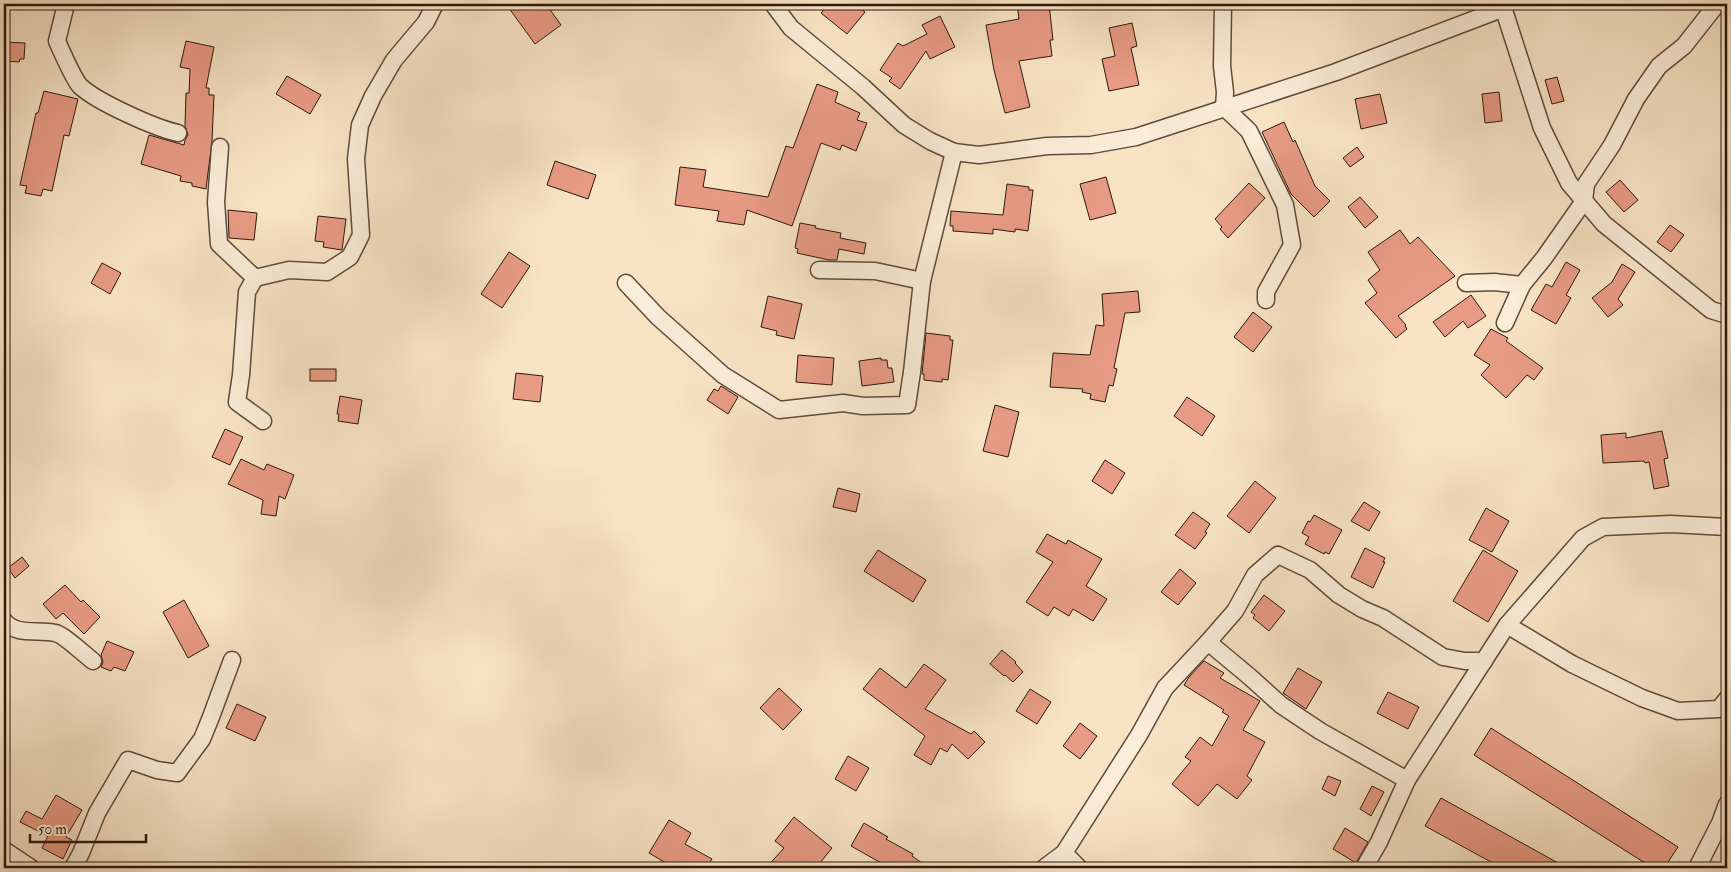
<svg xmlns="http://www.w3.org/2000/svg" width="1731" height="872" viewBox="0 0 1731 872" font-family="'IM FELL Double Pica',serif">
<style>
.building{fill:#e89b84;stroke:#2d180c}
.lines{fill:none;stroke-linecap:round;stroke-linejoin:round}
.minor-casing{stroke:#604b3a;stroke-width:19}
.minor{stroke:#faedd9;stroke-width:16}
</style>
<rect width="100%" height="100%" fill="#f8e4c5"/>
<filter id="stains"><feTurbulence type="fractalNoise" baseFrequency=".004" numOctaves="4"/><feColorMatrix values="0 0 0 0 .2 0 0 0 0 .09 0 0 0 0 .02 0 0 0 .5 -.17"/></filter>
<radialGradient id="worn" r=".72"><stop offset=".6" stop-color="#630" stop-opacity="0"/><stop offset="1" stop-color="#630" stop-opacity=".3"/></radialGradient>
<g class="building">
<polygon points="506,4 546,4 561,25 535,44"/>
<polygon points="829,4 855,4 865,12 847,34 821,13"/>
<polygon points="1017,4 1049,4 1053,40 1050,40 1052,56 1019,61 1030,107 1005,113 994,70 986,25 1019,19"/>
<polygon points="940,16 955,47 930,59 926,51 900,89 889,81 892,78 880,70 898,43 903,46 927,34 922,25"/>
<polygon points="1132,23 1137,46 1131,48 1139,85 1109,91 1102,59 1115,56 1109,28"/>
<polygon points="186,41 214,47 206,88 209,88 209,95 214,95 212,141 206,189 192,186 192,183 180,181 181,176 141,164 149,135 184,145 185,140 188,135 185,126 186,93 189,93 190,69 180,67"/>
<polygon points="4,42 25,43 24,59 20,59 19,62 4,61"/>
<polygon points="287,76 321,95 310,114 276,94"/>
<polygon points="1557,77 1564,101 1552,104 1545,80"/>
<polygon points="817,84 838,92 835,102 860,113 857,120 867,123 856,151 842,145 840,150 821,143 792,226 747,210 744,225 717,221 719,211 675,205 680,167 706,170 703,187 768,197 786,146 793,148"/>
<polygon points="44,91 78,99 69,136 64,135 52,191 43,189 41,196 25,193 27,186 20,185 36,113 38,113"/>
<polygon points="1499,92 1502,121 1485,123 1482,94"/>
<polygon points="1380,94 1387,123 1361,129 1355,99"/>
<polygon points="1284,122 1293,142 1295,140 1315,186 1330,201 1314,217 1291,194 1262,132"/>
<polygon points="1357,147 1364,157 1350,167 1343,158"/>
<polygon points="555,161 596,175 588,199 547,185"/>
<polygon points="1106,177 1116,213 1090,220 1080,184"/>
<polygon points="1620,180 1638,200 1624,212 1606,192"/>
<polygon points="1249,183 1265,198 1228,238 1220,229 1222,227 1215,219"/>
<polygon points="1007,184 1029,187 1029,190 1033,190 1028,231 1015,229 1015,232 993,229 993,234 953,231 953,226 950,226 951,211 1003,215"/>
<polygon points="1360,197 1378,217 1365,228 1348,207"/>
<polygon points="228,210 257,213 254,240 229,238"/>
<polygon points="318,216 346,219 342,250 323,247 324,242 315,241"/>
<polygon points="800,223 816,226 815,228 841,233 840,238 866,243 864,254 839,249 837,260 829,260 797,253 798,249 795,248"/>
<polygon points="1670,225 1684,235 1671,252 1657,242"/>
<polygon points="1400,230 1410,244 1418,237 1455,276 1398,316 1406,325 1405,326 1407,329 1396,338 1365,303 1377,293 1368,280 1380,270 1368,252"/>
<polygon points="509,252 530,266 502,308 481,294"/>
<polygon points="1566,262 1580,270 1566,295 1571,298 1556,324 1531,310 1546,284 1552,287"/>
<polygon points="102,263 121,273 110,294 91,283"/>
<polygon points="1622,264 1635,272 1618,299 1623,305 1608,317 1592,298 1612,282"/>
<polygon points="1138,291 1140,312 1125,313 1114,368 1117,369 1113,386 1109,385 1105,402 1090,399 1091,394 1082,392 1083,389 1050,387 1053,353 1090,355 1096,325 1104,326 1102,294"/>
<polygon points="1471,295 1486,316 1468,328 1463,321 1445,337 1433,322"/>
<polygon points="768,296 802,304 794,339 776,335 777,331 761,327"/>
<polygon points="1253,312 1272,327 1253,352 1234,337"/>
<polygon points="1491,329 1508,338 1506,341 1543,368 1534,380 1527,375 1506,398 1481,375 1490,365 1474,355"/>
<polygon points="926,333 950,336 950,340 953,340 948,380 942,379 942,382 924,380 924,374 922,374"/>
<polygon points="798,355 834,358 832,385 796,382"/>
<polygon points="881,358 881,360 887,360 888,368 892,368 894,382 862,386 859,361"/>
<rect x="310" y="369" width="26" height="12"/>
<polygon points="516,373 543,376 540,402 513,399"/>
<polygon points="721,386 738,397 728,414 707,400 714,389 718,391"/>
<polygon points="340,396 362,400 358,424 338,421 339,414 337,414"/>
<polygon points="1187,397 1215,416 1202,436 1174,416"/>
<polygon points="995,405 1019,412 1008,457 983,451"/>
<polygon points="225,429 243,437 230,465 212,457"/>
<polygon points="1662,431 1668,458 1664,459 1669,486 1654,489 1649,462 1645,463 1644,461 1603,463 1601,435 1626,433 1626,438"/>
<polygon points="241,459 264,470 267,464 294,475 285,499 279,496 276,516 261,514 263,500 228,484"/>
<polygon points="1105,460 1125,473 1112,494 1092,481"/>
<polygon points="1255,481 1276,498 1249,533 1227,516"/>
<polygon points="838,488 860,494 856,512 833,507"/>
<polygon points="1364,502 1380,512 1369,531 1351,521"/>
<polygon points="1486,508 1509,521 1492,552 1469,540"/>
<polygon points="1193,512 1210,524 1205,532 1207,533 1195,549 1175,535"/>
<polygon points="1314,515 1342,530 1329,554 1325,552 1324,554 1305,544 1309,537 1302,533 1308,521 1310,522"/>
<polygon points="1047,534 1066,544 1068,540 1102,559 1086,586 1107,599 1093,621 1073,609 1069,616 1054,607 1048,616 1026,602 1053,562 1036,552"/>
<polygon points="1365,548 1385,558 1383,562 1385,562 1373,588 1351,577"/>
<polygon points="878,550 926,580 913,602 864,571"/>
<polygon points="1483,550 1518,571 1488,622 1453,601"/>
<polygon points="22,557 29,566 15,578 8,568"/>
<polygon points="1180,569 1196,583 1178,605 1161,592"/>
<polygon points="65,585 81,602 83,600 100,617 84,634 63,613 56,619 43,604"/>
<polygon points="1264,595 1285,611 1269,631 1253,618 1255,615 1251,612"/>
<polygon points="184,600 209,646 188,658 163,612"/>
<polygon points="107,641 134,652 125,671 114,667 111,671 101,667 103,662 101,655"/>
<polygon points="1002,650 1016,662 1015,663 1023,672 1013,682 1005,675 1004,676 990,664"/>
<polygon points="1204,661 1224,673 1220,678 1260,701 1243,730 1265,742 1247,776 1252,780 1237,799 1217,784 1198,806 1172,784 1191,761 1185,757 1200,737 1212,746 1229,716 1222,712 1224,710 1184,685 1189,677"/>
<polygon points="924,664 946,680 925,709 971,734 974,731 985,742 968,759 952,744 947,752 940,748 931,765 914,755 925,736 863,689 880,668 906,688"/>
<polygon points="1298,668 1322,682 1306,709 1283,693"/>
<polygon points="779,688 802,710 783,730 760,708"/>
<polygon points="1030,689 1051,702 1037,724 1016,711"/>
<polygon points="1388,692 1419,707 1408,729 1377,713"/>
<polygon points="237,704 266,717 255,741 226,728"/>
<polygon points="1080,723 1097,736 1080,759 1063,746"/>
<polygon points="1491,728 1678,847 1664,868 1653,868 1474,755"/>
<polygon points="848,756 869,768 856,791 835,779"/>
<polygon points="1328,776 1341,781 1335,796 1322,789"/>
<polygon points="1372,786 1384,792 1371,816 1360,809"/>
<polygon points="56,795 82,810 66,837 72,840 63,859 42,848 48,836 20,822 26,811 42,819"/>
<polygon points="1441,798 1567,868 1502,868 1425,826"/>
<polygon points="794,817 832,848 816,868 766,868 784,848 775,841"/>
<polygon points="669,820 691,833 685,844 712,859 706,868 674,868 649,853"/>
<polygon points="864,823 888,837 886,839 913,854 912,856 929,868 880,868 883,864 851,846"/>
<polygon points="1345,828 1368,842 1356,863 1333,849"/>
</g>
<g class="lines">
<defs>
<g id="minor">
<path d="M 66,4 L 57,41 C 62,52 73,78 80,86 C 97,102 155,128 178,133"/>
<polyline points="773,4 791,28 863,87 904,125 930,141 954,152 979,155 1047,146 1091,145 1136,137 1336,72 1504,8"/>
<polyline points="1223,4 1222,66 1225,92 1224,107 1249,131 1285,205 1292,245 1266,292 1266,300"/>
<polyline points="1502,4 1542,128 1569,183 1604,224 1711,310 1727,315"/>
<polyline points="220,147 216,202 219,244 255,278 289,270 327,272 350,257 361,235 356,159 360,125 373,96 394,60 426,22 435,4"/>
<polyline points="819,270 875,271 922,281 954,152"/>
<polyline points="255,278 247,292 241,375 237,402 263,421"/>
<polyline points="626,283 658,317 723,375 779,410 843,403 863,406 907,405 912,372 922,281"/>
<polyline points="1466,283 1494,282 1522,285"/>
<polyline points="1505,323 1522,285 1544,258 1584,201 1586,184 1612,145 1636,99 1659,66 1684,46 1717,4"/>
<path d="M 4,621 C 16,636 38,629 55,633 C 63,634 85,655 93,661"/>
<polyline points="1507,625 1572,664 1642,698 1678,711 1719,709 1727,699"/>
<polyline points="1208,642 1235,611 1255,575 1278,555 1310,570 1339,595 1362,609 1383,618 1443,657 1465,661 1484,661"/>
<polyline points="4,850 31,868"/>
<polyline points="1064,853 1139,735 1165,688 1208,642 1250,677 1281,705 1320,731 1407,780"/>
<polyline points="73,868 81,853 97,813 128,760 157,770 177,773 202,739 211,717 232,660"/>
<polyline points="1044,868 1064,853 1079,868"/>
<polyline points="1364,868 1379,842 1407,780 1507,625 1583,538 1603,527 1671,524 1727,527"/>
<polyline points="1697,868 1720,823 1727,804"/>
</g>
</defs>
<use href="#minor" class="minor-casing"/>
<use href="#minor" class="minor"/>
</g>
<rect width="1731" height="872" fill="none" stroke="#f8e4c5" stroke-width="20"/>
<rect x="5" y="5" width="1721" height="862" fill="none" stroke="#2d180c" stroke-width="2.5"/>
<rect x="10" y="10" width="1711" height="852" fill="none" stroke="#2d180c"/>
<path d="M30 834v8h116v-8" fill="none" stroke="#2d180c" stroke-width="2.5"/>
<text x="38" y="834" font-size="15" fill="#2d180c" stroke="#faedd9" stroke-width="4" paint-order="stroke">50 m</text>
<rect width="100%" height="100%" filter="url(#stains)"/>
<rect width="100%" height="100%" fill="url(#worn)"/>
</svg>
